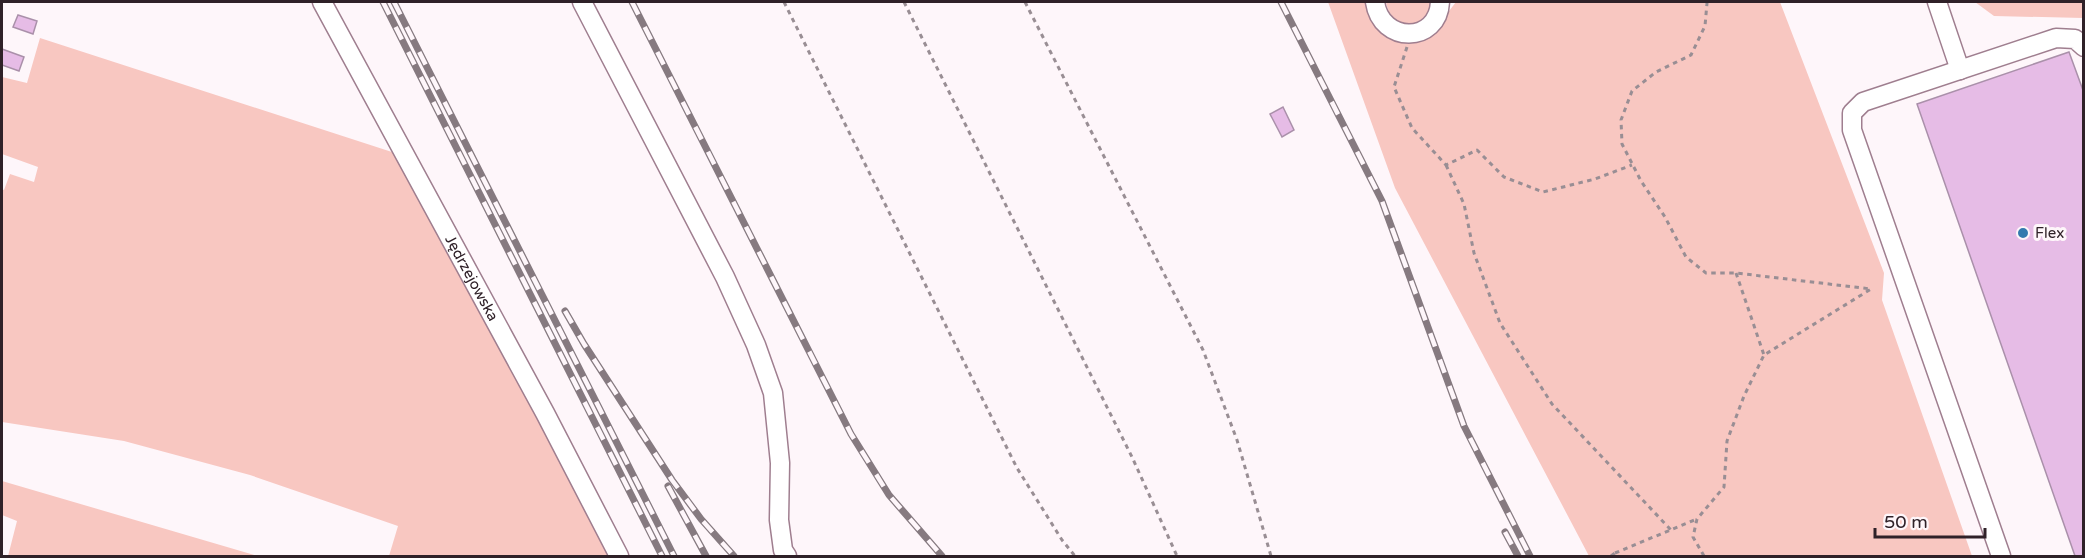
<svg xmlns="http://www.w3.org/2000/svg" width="2085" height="558" viewBox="0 0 2085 558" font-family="'Varela Round',sans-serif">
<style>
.green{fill:#f8c7c1}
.building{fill:#e6bce6;stroke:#aa90aa;stroke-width:1.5}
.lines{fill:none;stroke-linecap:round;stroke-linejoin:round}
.minor-casing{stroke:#9f7e8f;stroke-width:21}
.path{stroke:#998e94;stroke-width:3;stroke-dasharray:4.5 4.5;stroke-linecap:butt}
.minor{stroke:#fff;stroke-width:18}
.rail-casing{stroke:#867a80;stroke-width:7}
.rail{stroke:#fef6fa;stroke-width:4.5;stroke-dasharray:14;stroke-linecap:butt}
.poi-dot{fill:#337aae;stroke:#fef6fa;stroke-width:2}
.labels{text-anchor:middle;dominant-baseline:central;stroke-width:6;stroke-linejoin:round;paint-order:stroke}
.poi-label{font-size:15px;fill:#2f2128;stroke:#fef6fa;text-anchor:start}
.street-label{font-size:15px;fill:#2f2128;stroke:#fef6fa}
</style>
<rect width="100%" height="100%" fill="#fef6fa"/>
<g class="green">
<polygon points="1328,2 1369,2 1385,33 1446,15 1456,2 1780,2 1884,273 1882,300 1972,556 1589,556 1395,188"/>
<path d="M 1386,2 L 1431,2 C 1428,31 1390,31 1386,2 Z"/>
<polygon points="1975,2 2083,2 2083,18 1994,16"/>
<polygon points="40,38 395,153 463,274 610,556 389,556 398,526 250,475 124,441 2,422 2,189 4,190 10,174 34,182 38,167 2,154 2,77 27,83"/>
<polygon points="2,481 258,556 8,556 17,521 2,515"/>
</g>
<g class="building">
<polygon points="18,15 37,21 33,34 13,27"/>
<polygon points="2,49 24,57 19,71 2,65"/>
<polygon points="2069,52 2084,93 2084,556 2075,556 1917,104"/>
<polygon points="1283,107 1294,130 1282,137 1270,114"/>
</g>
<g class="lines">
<defs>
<g id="minor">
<path id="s1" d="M 322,2 L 545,413 L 619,556"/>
<polyline points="582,2 725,277 756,345 773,393 780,463 779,520 783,550 787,556"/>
<path d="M 1375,2 C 1381,44 1438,44 1440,2"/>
<polyline points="1937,2 1960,70"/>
<polyline points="2001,556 1852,130 1852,113 1863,102 2056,38 2075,39 2084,47"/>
</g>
</defs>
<use href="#minor" class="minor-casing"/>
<g class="path">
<polyline points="784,2 1017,468 1062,540 1075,556"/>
<polyline points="904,2 1132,457 1177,556"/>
<polyline points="1025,2 1203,350 1237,440 1271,556"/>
<polyline points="1407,47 1394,87 1412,128 1446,165 1477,150 1504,177 1543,192 1595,179 1632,165"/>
<polyline points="1446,165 1464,204 1474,253 1500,323 1552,404 1671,530"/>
<polyline points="1736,273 1764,355"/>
<polyline points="1615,553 1697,519"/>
<polyline points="1611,556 1615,553 1618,556"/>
<polyline points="1704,556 1693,537 1697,519 1724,487 1727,441 1744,396 1764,355 1871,289 1736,273 1706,273 1686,257 1665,217 1641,181 1622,144 1621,120 1632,91 1656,72 1691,55 1705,26 1707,3 1704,2"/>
</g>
<use href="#minor" class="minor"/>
<defs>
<g id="rail">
<polyline points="383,2 662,556"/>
<polyline points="394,2 674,556"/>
<polyline points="632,2 851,434 889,495 942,556"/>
<polyline points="1281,2 1382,201 1464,426 1530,556"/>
<polyline points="565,311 584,344 672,480 701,519 734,556"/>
<polyline points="668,486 706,556"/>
<polyline points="1505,532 1518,556"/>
</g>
</defs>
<use href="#rail" class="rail-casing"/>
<use href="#rail" class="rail"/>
</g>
<circle class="poi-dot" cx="2023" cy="233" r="6"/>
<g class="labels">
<g class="poi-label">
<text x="2035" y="233">Flex</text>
</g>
<g class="street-label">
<text stroke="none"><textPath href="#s1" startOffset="314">Jędrzejowska</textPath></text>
</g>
</g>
<rect width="2085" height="558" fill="none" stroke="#2f2128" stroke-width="6"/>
<path d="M1875 528v9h110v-9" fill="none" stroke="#2f2128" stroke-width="3"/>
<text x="1884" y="528" font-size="18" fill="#2f2128" stroke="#fef6fa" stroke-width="4.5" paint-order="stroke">50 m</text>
</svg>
